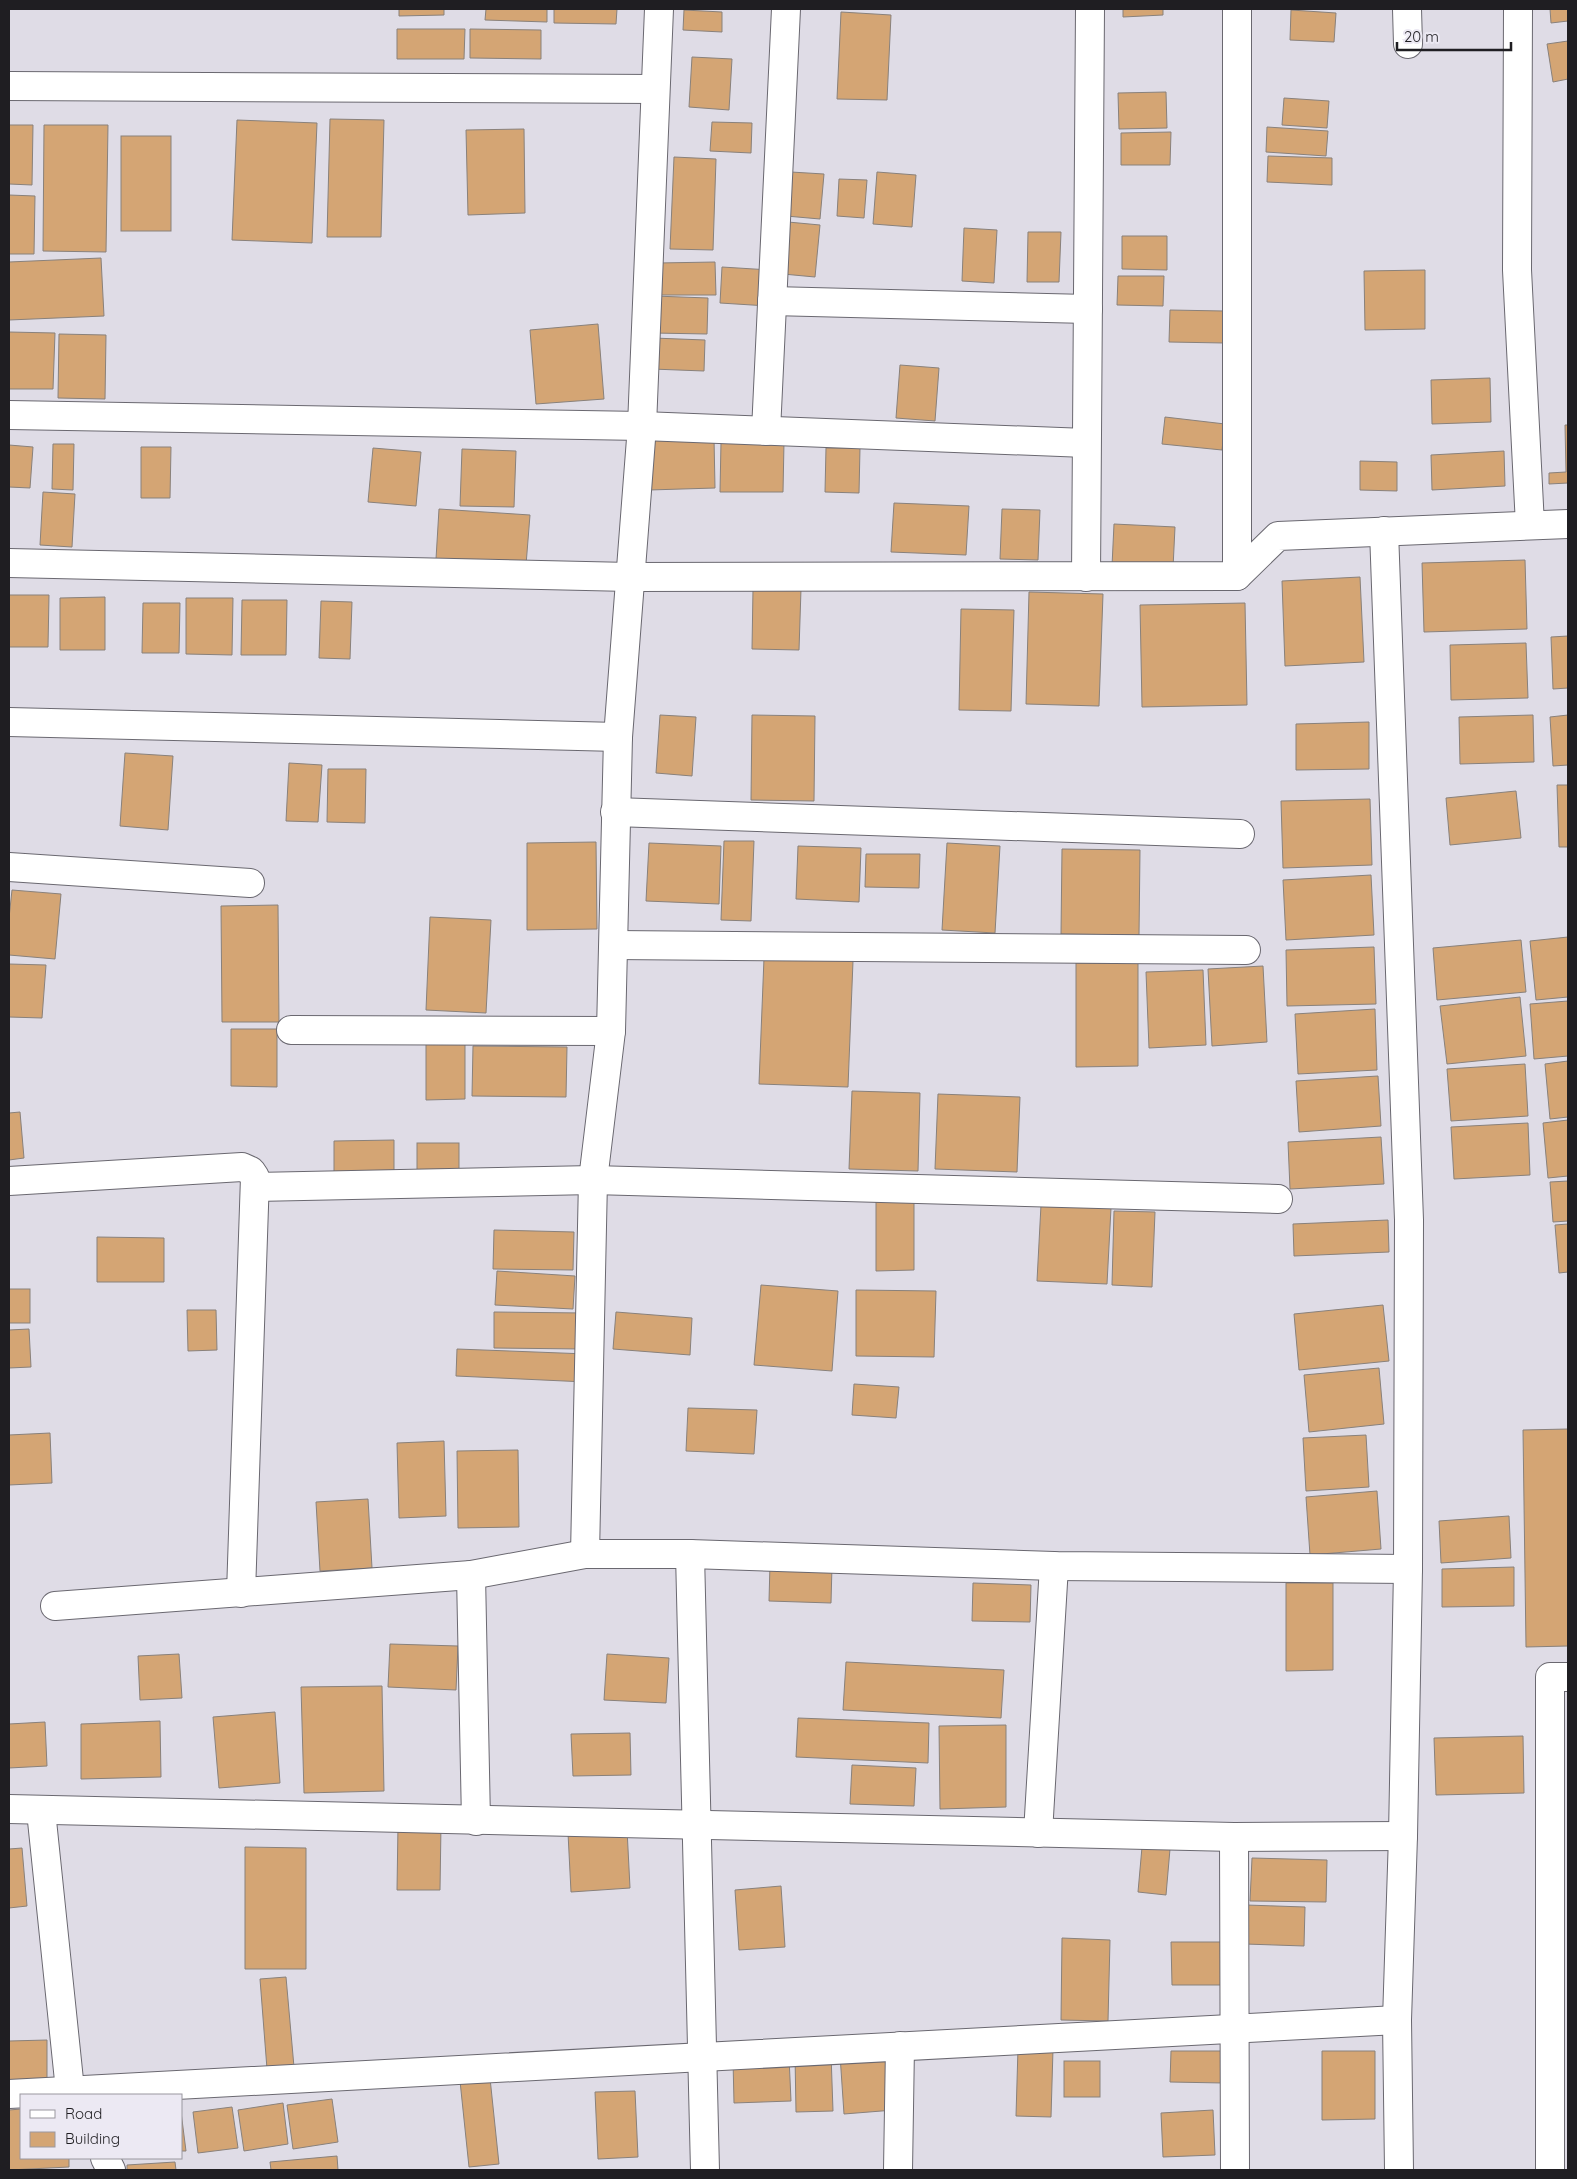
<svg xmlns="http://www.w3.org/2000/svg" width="1577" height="2179" viewBox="0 0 1577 2179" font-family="Quicksand,sans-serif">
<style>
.building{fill:#d4a574;stroke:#89817b}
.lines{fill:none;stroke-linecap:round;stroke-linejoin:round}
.street-casing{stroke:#6a6870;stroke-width:30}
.street{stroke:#fff;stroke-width:28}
</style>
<rect width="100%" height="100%" fill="#dfdce6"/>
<g class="building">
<polygon points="399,9 444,9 444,15 399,16"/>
<polygon points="486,9 547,9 547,22 485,20"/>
<polygon points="554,9 617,9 616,24 554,23"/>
<polygon points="1123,9 1163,9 1163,15 1123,17"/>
<polygon points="1550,9 1568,9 1568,21 1551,23"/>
<polygon points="684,10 722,12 722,32 683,30"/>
<polygon points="1291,10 1336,13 1334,42 1290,40"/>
<polygon points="841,12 891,15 887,100 837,99"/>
<polygon points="397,29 465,29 464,59 397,59"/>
<polygon points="470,29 541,30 541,59 470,58"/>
<polygon points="1568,41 1568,79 1553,82 1547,44"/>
<polygon points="692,57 732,59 729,110 689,107"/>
<polygon points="1166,92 1167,128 1119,129 1118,93"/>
<polygon points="1284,98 1329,101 1327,128 1282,125"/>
<polygon points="330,119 384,120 381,237 327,237"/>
<polygon points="237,120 317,123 312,243 232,240"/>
<polygon points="712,122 752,123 751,153 710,151"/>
<polygon points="9,125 33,125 32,185 9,184"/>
<polygon points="44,125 108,125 106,252 43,251"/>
<polygon points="1267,127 1328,131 1326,156 1266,152"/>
<polygon points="524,129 525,213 468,215 466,130"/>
<polygon points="1171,132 1170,165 1121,165 1121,133"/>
<rect x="121" y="136" width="50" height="95"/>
<polygon points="1268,156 1332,158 1332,185 1267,182"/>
<polygon points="674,157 716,159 713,250 670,249"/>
<polygon points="791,172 824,174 820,219 786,216"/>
<polygon points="877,172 916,175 912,227 873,224"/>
<polygon points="839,179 867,180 864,218 837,216"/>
<polygon points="9,195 35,196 34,254 9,254"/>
<polygon points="788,222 820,225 815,277 783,274"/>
<polygon points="964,228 997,230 994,283 962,281"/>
<polygon points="1028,232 1061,232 1059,282 1027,282"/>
<polygon points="1122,236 1167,236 1167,270 1122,269"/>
<polygon points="101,258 104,316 9,320 9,262"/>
<polygon points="715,262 716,295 658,295 658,263"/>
<polygon points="722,267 770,270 768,306 720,303"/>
<polygon points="1425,270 1425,329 1365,330 1364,271"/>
<polygon points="1118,276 1164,276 1163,306 1117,305"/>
<polygon points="654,296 708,298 707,334 653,333"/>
<polygon points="1170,310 1224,311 1224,343 1169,342"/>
<polygon points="598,324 604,399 536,404 530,330"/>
<polygon points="9,332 55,333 53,389 9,389"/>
<polygon points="59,334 106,335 105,399 58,398"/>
<polygon points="653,338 705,340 704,371 652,369"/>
<polygon points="900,365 939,368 935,421 896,418"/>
<polygon points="1490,378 1491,422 1432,424 1431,380"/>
<polygon points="1165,417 1225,424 1222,450 1162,444"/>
<polygon points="1565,425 1568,425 1568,483 1549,484 1549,473 1566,472"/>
<polygon points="714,438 715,488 649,490 648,440"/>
<polygon points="721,442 784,442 783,492 720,492"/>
<polygon points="53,444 74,444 73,490 52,489"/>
<polygon points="9,445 33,447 30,488 9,487"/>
<polygon points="141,447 171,447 170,498 141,498"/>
<polygon points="373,448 421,452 416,506 368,502"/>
<polygon points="826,448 860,448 859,493 825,492"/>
<polygon points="462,449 516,451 514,507 460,506"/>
<polygon points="1504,451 1505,486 1432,490 1431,455"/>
<polygon points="1360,461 1397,462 1397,491 1360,490"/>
<polygon points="43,492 75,494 72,547 40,545"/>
<polygon points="894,503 969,506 966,555 891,552"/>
<polygon points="439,509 530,515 526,565 436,559"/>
<polygon points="1002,509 1040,510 1038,560 1000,559"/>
<polygon points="1114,524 1175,527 1173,568 1112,566"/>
<polygon points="1525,560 1527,629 1424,632 1422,563"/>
<polygon points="1360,577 1364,662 1285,666 1282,581"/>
<polygon points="753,589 801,589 799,650 752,649"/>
<polygon points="1029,592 1103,594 1099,706 1026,704"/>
<polygon points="9,595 49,595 48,647 9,647"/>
<polygon points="105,597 105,650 60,650 60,598"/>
<polygon points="186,598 233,598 232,655 186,654"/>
<polygon points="242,600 287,600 286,655 241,655"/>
<polygon points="321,601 352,602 350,659 319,658"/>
<polygon points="143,603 180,603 179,653 142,653"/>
<polygon points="1245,603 1247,705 1142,707 1140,605"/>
<polygon points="961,609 1014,610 1011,711 959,710"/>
<polygon points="1568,636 1568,688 1553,689 1551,637"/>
<polygon points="1526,643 1528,698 1451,700 1450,645"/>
<polygon points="660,715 696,717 692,776 656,773"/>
<polygon points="752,715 815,716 814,801 751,800"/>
<polygon points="1533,715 1534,762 1460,764 1459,717"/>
<polygon points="1568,715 1568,765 1553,766 1550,717"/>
<polygon points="1369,722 1369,769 1296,770 1296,724"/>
<polygon points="125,753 173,756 168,830 120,826"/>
<polygon points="289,763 322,765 318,822 286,821"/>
<polygon points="328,769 366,769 365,823 327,822"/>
<polygon points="1557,785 1568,785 1568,847 1559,847"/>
<polygon points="1516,791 1521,838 1450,845 1446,798"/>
<polygon points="1370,799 1372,865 1283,868 1281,801"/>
<polygon points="724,841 754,841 751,921 721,920"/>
<polygon points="596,842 597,929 527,930 527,843"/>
<polygon points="649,843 721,846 719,904 646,901"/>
<polygon points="947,843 1000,846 995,933 942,930"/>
<polygon points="798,846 861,848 859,902 796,899"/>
<polygon points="1062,849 1140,850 1139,935 1061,934"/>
<polygon points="866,854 920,854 919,888 865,887"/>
<polygon points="1371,875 1374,935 1286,940 1283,880"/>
<polygon points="12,890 61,894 55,959 9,955 9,918"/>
<polygon points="278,905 279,1022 222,1022 221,906"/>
<polygon points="430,917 491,920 486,1013 426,1010"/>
<polygon points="1568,937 1568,997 1536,1000 1530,941"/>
<polygon points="1521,940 1526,992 1437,1000 1433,948"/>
<polygon points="1374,947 1376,1004 1287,1006 1286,950"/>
<polygon points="764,958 853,961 848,1087 759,1084"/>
<polygon points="1076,963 1138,963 1138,1066 1076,1067"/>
<polygon points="9,964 46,965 42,1018 9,1017"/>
<polygon points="1263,966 1267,1042 1212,1046 1208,969"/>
<polygon points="1203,970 1206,1045 1149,1048 1146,972"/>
<polygon points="1520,997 1526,1056 1447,1064 1440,1006"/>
<polygon points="1568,1001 1568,1056 1534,1059 1530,1004"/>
<polygon points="1375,1009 1377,1070 1298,1074 1295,1014"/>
<polygon points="231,1029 277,1029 277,1087 231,1086"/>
<polygon points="465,1043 465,1099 426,1100 426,1044"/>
<polygon points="473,1046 567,1047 566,1097 472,1096"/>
<polygon points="1568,1061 1568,1117 1550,1119 1545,1064"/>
<polygon points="1525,1064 1528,1116 1451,1121 1447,1069"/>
<polygon points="1378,1076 1381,1126 1299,1132 1296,1081"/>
<polygon points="852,1091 920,1093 918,1171 849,1169"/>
<polygon points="938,1094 1020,1097 1017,1172 935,1169"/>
<polygon points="20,1112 24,1158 9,1160 9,1113"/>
<polygon points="1568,1120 1568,1176 1548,1178 1543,1123"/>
<polygon points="1528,1123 1530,1175 1454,1179 1451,1127"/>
<polygon points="1381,1137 1384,1184 1290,1189 1288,1142"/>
<polygon points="394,1140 394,1176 334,1177 334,1141"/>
<rect x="417" y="1143" width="42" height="29"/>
<polygon points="1568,1181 1568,1221 1553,1222 1550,1182"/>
<polygon points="914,1196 914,1270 876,1271 876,1197"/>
<polygon points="1041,1205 1111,1208 1107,1284 1037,1281"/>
<polygon points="1114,1211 1155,1212 1152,1287 1112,1285"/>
<polygon points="1388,1220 1389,1252 1294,1256 1293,1224"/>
<polygon points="1568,1224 1568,1272 1559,1273 1555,1225"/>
<polygon points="494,1230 574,1232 573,1270 493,1269"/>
<polygon points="97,1237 164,1238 164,1282 97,1282"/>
<polygon points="497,1271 575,1276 573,1309 495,1305"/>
<polygon points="761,1285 838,1291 832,1371 754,1365"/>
<rect x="9" y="1289" width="21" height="34"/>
<polygon points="856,1290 936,1291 934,1357 856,1356"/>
<polygon points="1383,1305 1389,1361 1299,1370 1294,1314"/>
<polygon points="187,1310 216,1310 217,1350 188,1351"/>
<polygon points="494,1312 584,1313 583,1349 494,1348"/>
<polygon points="616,1312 692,1318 690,1355 613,1349"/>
<polygon points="29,1329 31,1367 9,1368 9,1330"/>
<polygon points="457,1349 587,1354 586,1382 456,1376"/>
<polygon points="1379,1368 1384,1424 1309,1432 1304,1375"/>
<polygon points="854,1384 899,1387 896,1418 852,1415"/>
<polygon points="688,1408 757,1410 754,1454 686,1451"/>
<polygon points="1568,1429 1568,1646 1526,1647 1523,1430"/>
<polygon points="50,1433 52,1483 9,1485 9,1435"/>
<polygon points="1366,1435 1369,1487 1306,1491 1303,1438"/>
<polygon points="444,1441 446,1516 399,1518 397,1443"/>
<polygon points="518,1450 519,1527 458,1528 457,1451"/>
<polygon points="1377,1491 1381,1549 1310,1555 1306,1497"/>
<polygon points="368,1499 372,1568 320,1571 316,1502"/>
<polygon points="1509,1516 1511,1558 1441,1563 1439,1521"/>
<polygon points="770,1564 832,1565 831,1603 769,1601"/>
<polygon points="1514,1567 1514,1606 1442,1607 1442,1569"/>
<polygon points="973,1583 1031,1585 1030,1622 972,1621"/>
<polygon points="1286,1583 1333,1583 1333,1670 1286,1671"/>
<polygon points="390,1644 458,1646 456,1690 388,1687"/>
<polygon points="179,1654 182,1698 140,1700 138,1656"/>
<polygon points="607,1654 669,1658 666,1703 604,1700"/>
<polygon points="846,1662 1004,1670 1001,1718 843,1710"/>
<polygon points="382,1686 384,1791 304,1793 301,1687"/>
<polygon points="275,1712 280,1783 219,1788 213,1717"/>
<polygon points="798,1718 929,1723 928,1763 796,1757"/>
<polygon points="160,1721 161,1777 81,1779 81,1724"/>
<polygon points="45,1722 47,1766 9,1768 9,1724"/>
<polygon points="1006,1725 1006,1807 940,1809 939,1726"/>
<polygon points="630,1733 631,1775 573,1776 571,1734"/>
<polygon points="1523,1736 1524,1793 1436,1795 1434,1738"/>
<polygon points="852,1765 916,1768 914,1806 850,1804"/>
<polygon points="398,1825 441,1825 440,1890 397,1890"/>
<polygon points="627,1829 630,1888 571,1892 568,1833"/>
<polygon points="245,1847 306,1848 306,1969 245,1969"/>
<polygon points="1142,1847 1170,1849 1166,1895 1138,1892"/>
<polygon points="22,1848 27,1906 9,1908 9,1849"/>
<polygon points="1252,1858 1327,1860 1326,1902 1250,1901"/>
<polygon points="781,1886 785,1947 739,1950 735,1890"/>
<polygon points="1246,1905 1305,1907 1304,1946 1245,1944"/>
<polygon points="1062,1938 1110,1940 1108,2021 1061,2020"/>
<polygon points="1171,1942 1228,1942 1228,1985 1172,1985"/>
<polygon points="286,1977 294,2067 267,2069 260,1979"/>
<polygon points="47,2040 47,2079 9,2080 9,2041"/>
<polygon points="1018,2048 1053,2049 1051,2117 1016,2116"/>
<polygon points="1171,2051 1223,2051 1223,2083 1170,2082"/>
<polygon points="1322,2051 1375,2051 1375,2119 1322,2120"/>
<polygon points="891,2052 894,2110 844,2114 840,2055"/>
<polygon points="831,2054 833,2111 796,2112 795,2055"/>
<polygon points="789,2057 791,2101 734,2103 733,2060"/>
<rect x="1064" y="2061" width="36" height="36"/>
<polygon points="490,2078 499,2164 469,2167 460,2081"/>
<polygon points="635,2091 638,2157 598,2159 595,2092"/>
<polygon points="332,2099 338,2142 293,2149 287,2105"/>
<polygon points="283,2103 288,2144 244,2151 238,2110"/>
<polygon points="232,2107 238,2148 198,2153 193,2112"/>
<polygon points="21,2109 21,2158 69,2158 69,2167 9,2170 9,2110"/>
<polygon points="1213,2110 1215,2155 1163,2157 1161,2113"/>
<polygon points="181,2112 186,2151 181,2151"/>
<polygon points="337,2156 338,2170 271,2170 270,2162"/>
<polygon points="175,2162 176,2170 127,2170 127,2165"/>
</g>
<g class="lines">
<defs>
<g id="street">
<polyline points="1407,9 1408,44"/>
<polyline points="1518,9 1517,270 1530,525"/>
<polyline points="9,86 655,89"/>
<polyline points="772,301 1088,309"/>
<polyline points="9,415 642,426 1086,443"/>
<polyline points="766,431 786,9"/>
<polyline points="1384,531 1409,1220 1408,1569 1403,1836 1397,2020 1399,2170"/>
<polyline points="9,563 630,577 1237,576 1278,536 1568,524"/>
<polyline points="1237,576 1237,9"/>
<polyline points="1086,577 1090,9"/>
<polyline points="9,722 618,737"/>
<polyline points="615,812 1240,834"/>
<polyline points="9,867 250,883"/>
<polyline points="614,945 1246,950"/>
<polyline points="291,1030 611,1031"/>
<polyline points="9,1181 242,1167 251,1171 255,1177 241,1593"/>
<polyline points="255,1187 593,1180 1278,1199"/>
<polyline points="585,1554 593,1180 611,1031 618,737 642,426 659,9"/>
<polyline points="690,1554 705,2170"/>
<polyline points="471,1575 476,1821"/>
<polyline points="55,1606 471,1575 585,1554 690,1554 1054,1566 1408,1569"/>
<polyline points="9,1809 1234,1837 1403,1836"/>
<polyline points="41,1811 70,2090 73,2095"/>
<polyline points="1038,1833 1054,1566"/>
<polyline points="1234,1837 1235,2170"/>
<polyline points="9,2094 1397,2020"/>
<polyline points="105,2158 111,2170"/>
<polyline points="898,2170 900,2046"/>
<polyline points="1550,2170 1550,1677 1568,1677"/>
</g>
</defs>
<use href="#street" class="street-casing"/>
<use href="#street" class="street"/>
</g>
<rect width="1577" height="2179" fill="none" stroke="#1f1e22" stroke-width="20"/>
<rect x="20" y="2094" width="162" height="65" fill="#ece9f3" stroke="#9a989f"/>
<rect x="30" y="2110" width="25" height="8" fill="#ffffff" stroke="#9a989f"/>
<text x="65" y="2119" font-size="15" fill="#1f1e22">Road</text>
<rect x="30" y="2132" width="25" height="15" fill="#d4a574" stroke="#9a989f"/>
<text x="65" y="2144" font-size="15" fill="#1f1e22">Building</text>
<path d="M1397 42v8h114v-8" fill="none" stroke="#1f1e22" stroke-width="2.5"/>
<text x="1404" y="42" font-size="15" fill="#1f1e22" stroke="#ece9f3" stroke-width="4" paint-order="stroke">20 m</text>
</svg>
